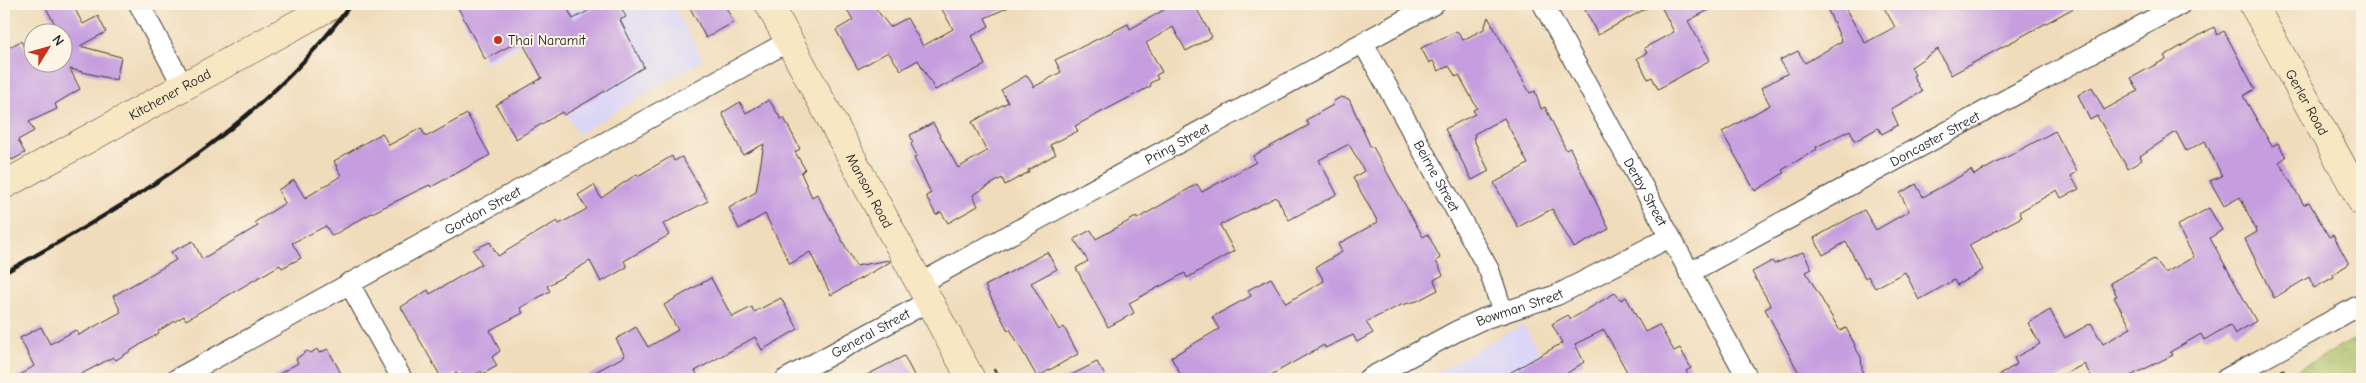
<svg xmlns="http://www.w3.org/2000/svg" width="2366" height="383" viewBox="0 0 2366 383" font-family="'Comic Neue',sans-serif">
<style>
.built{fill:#dbd6f7}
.park{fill:url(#park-crowns);stroke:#626c3e}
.building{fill:#c69edf}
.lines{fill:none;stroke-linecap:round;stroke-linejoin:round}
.street-casing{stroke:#3c3934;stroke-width:22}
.secondary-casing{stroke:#3c3934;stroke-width:29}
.path{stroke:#3c3934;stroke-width:3;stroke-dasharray:4 4;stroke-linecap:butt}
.street{stroke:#fff;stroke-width:20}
.secondary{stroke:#f8e7c3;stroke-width:28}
.rail{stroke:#1c1c1c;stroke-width:4}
.poi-dot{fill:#c8321e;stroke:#fcf5e5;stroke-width:2}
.labels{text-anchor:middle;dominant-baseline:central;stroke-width:4;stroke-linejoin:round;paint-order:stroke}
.poi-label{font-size:14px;fill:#1c1c1c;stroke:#fcf5e5;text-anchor:start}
.street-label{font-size:14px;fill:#1c1c1c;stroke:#fcf5e5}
</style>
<defs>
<pattern id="park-crowns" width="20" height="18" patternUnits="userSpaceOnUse" patternTransform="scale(1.25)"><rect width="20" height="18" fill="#a7bd61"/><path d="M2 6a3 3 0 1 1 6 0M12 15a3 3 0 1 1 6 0" fill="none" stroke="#8fa254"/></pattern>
</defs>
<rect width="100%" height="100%" fill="#fcf5e5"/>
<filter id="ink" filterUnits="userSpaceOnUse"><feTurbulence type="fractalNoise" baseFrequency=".02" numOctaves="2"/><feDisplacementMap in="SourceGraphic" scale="10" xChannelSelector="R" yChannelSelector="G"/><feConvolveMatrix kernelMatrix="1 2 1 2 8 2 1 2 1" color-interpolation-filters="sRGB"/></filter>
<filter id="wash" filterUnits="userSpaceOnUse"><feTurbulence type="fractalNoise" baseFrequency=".0096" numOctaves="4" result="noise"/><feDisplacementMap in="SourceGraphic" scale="20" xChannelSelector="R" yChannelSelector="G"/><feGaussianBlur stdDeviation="1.12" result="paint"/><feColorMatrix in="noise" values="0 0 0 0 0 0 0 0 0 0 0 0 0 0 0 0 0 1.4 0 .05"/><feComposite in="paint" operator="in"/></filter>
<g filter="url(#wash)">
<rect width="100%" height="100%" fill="#f0dcbb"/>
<g class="built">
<polygon points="454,4 673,4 703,60 578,134 526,41 487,64"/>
<polygon points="1523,324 1554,379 1425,379"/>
</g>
<polygon class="park" points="2362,335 2362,379 2281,379"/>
<g id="blocks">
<g class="building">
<polygon points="44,4 72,4 83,24 98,16 106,32 80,46 121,57 116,80 70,69 80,89 55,104 57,109 29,122 34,131 18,140 25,153 12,160 4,147 4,50 21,41 32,62 62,62 62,32 59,32"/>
<polygon points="456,4 565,4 573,19 601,4 619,4 626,17 620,20 644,67 587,102 564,115 562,112 516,139 496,105 542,78 521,40 485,59"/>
<polygon points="688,4 724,4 734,22 706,38"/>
<polygon points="844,4 872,4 890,27 907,18 923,46 953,29 939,4 1015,4 985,18 989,26 972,36 985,65 935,90 918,60 901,70 888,52 858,69 836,30 853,20"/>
<polygon points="1160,4 1194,4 1212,37 1186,51 1173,27 1146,43 1162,72 1156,75 1158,79 1150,83 1151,86 1075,126 1078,131 1050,145 1056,154 1028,170 1029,172 1005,185 1002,178 973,195 978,206 948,223 941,212 936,215 926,196 931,193 914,158 917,156 911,144 913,142 910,135 933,123 958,168 987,151 972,122 1008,102 1001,90 1027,75 1034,87 1061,72 1055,60 1128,24 1130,29 1164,10"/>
<polygon points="1582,4 1654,4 1598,35"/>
<polygon points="1660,4 1720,4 1688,21 1710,60 1658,89 1652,77 1648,79 1637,58 1647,53 1644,48 1674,32"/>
<polygon points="1825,4 1843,4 1865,43 1895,27 1882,4 2081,4 1951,75 1938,49 1911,67 1915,75 1913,76 1922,92 1891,109 1898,125 1882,134 1878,128 1855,141 1850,130 1816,147 1817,149 1782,170 1784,173 1755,191 1722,132 1770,105 1761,88 1788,73 1780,60 1798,51 1805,63 1842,41"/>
<polygon points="1488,17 1530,93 1535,91 1541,109 1545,107 1566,150 1570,148 1609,229 1574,248 1552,209 1518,227 1494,183 1528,164 1504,118 1474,134 1475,137 1473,138 1489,171 1472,180 1445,129 1475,114 1473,110 1477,108 1459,75 1456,77 1449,66 1438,71 1433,61 1429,63 1421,48 1457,31 1463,40 1484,29"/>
<polygon points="2214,27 2217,35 2224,31 2255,89 2243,96 2272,146 2278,143 2286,157 2279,162 2304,205 2309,202 2329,237 2333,235 2349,264 2333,274 2334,277 2314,288 2309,277 2274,298 2245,239 2257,232 2240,197 2224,206 2210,181 2222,176 2205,141 2186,151 2176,132 2140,156 2142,160 2128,169 2097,116 2090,120 2078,95 2092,87 2104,110 2138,91 2131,78 2166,59 2164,56"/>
<polygon points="1341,97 1349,99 1371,148 1373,147 1423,237 1428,234 1440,258 1436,261 1443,275 1434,280 1438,290 1417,301 1401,305 1366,322 1373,333 1357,342 1353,335 1325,348 1324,345 1264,379 1183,379 1171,357 1219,329 1212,317 1251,296 1248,290 1271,278 1286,303 1324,281 1316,267 1342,252 1338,244 1378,222 1353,178 1364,171 1349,144 1319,160 1337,194 1289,220 1276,197 1220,225 1234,251 1187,278 1185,273 1129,303 1134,313 1108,327 1076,268 1088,261 1074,239 1091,230 1096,239 1136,217 1137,219 1197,184 1202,192 1256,162 1253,156 1309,125 1306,120 1333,105 1334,101"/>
<polygon points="769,100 781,119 784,118 800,149 795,152 805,169 801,173 812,197 817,194 856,266 889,260 890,262 831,295 810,252 790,264 765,214 739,229 729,208 756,192 764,144 743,155 722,113 740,102 746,113"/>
<polygon points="467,114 490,155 431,187 430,185 425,187 370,214 332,236 326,226 292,243 301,258 282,268 280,265 186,320 184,316 158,331 159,333 116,360 113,357 74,378 72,373 61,379 14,379 34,366 20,338 41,327 50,344 76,330 79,335 121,312 113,296 176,260 171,252 193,241 202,259 258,226 255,222 285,203 278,190 294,180 305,198 341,176 334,161 382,133 389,145 421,128 426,137"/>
<polygon points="2055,131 2077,172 2071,176 2079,189 2061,198 2057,190 2019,212 2022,217 1969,245 1983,270 1957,285 1954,280 1919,300 1905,272 1875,288 1868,276 1865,278 1846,242 1823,255 1814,238 1864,210 1876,230 1909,211 1900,193 1916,184 1923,197 1971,170 1974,175"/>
<polygon points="672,156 674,161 682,157 708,201 663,224 669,235 624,261 627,267 601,282 590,261 547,286 550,291 520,308 523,313 490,330 500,351 492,357 497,366 483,374 481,371 466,379 463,374 458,377 456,373 447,379 442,379 401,307 428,290 430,294 482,264 473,250 490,242 498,256 557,221 559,224 587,209 578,195 594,185 601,198 637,174 638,176"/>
<polygon points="2209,208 2222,230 2210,238 2256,321 2235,334 2230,325 2204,340 2201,334 2170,352 2173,355 2124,379 2093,379 2084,364 2056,379 1993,379 2017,364 2014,358 2040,344 2028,323 2050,310 2065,338 2091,323 2103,344 2131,328 2114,297 2117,296 2110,283 2154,259 2165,273 2194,257 2177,226"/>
<polygon points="1047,252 1057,269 1031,283 1059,330 1064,327 1078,354 1037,377 1010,329 1008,331 985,286"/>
<polygon points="1803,252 1812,269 1806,272 1840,331 1846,328 1855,345 1854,346 1861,357 1863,379 1808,379 1806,374 1801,377 1765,309 1771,306 1752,272 1772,261 1774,264"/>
<polygon points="711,278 732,317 752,307 754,312 781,298 798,329 762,350 755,337 695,371 700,379 582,379 625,356 616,339 636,327 648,347 678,330 664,305"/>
<polygon points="1615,293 1621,300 1626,297 1645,332 1659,325 1674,351 1680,348 1691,368 1686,371 1690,379 1631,379 1604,330 1575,344 1584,362 1566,374 1569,379 1499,379 1562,343 1552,324 1568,315 1571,319"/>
<polygon points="317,349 319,353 328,349 344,379 270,379 298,363 296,359 307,351 311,353"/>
<polygon points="904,356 916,379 859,379"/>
<polygon points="1097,362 1107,379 1063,379"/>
</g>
</g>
</g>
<g filter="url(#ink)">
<use href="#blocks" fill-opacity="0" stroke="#3c3934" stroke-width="1"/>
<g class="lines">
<defs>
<g id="street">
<polyline points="139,4 183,86"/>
<path id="s1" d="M 1543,4 L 1748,379"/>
<path id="s2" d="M 1363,43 L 1489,270 L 1503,313"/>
<path id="s3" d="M 1689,273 L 2181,4"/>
<polyline points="349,283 402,379"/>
<path id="s4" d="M 919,284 L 1434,4"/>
<path id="s5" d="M 177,379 L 789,41"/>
<path id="s6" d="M 786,379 L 929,301"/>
<path id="s7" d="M 1368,379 L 1457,331 L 1483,319 L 1557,295 L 1670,237"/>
<polyline points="2226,379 2362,304"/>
</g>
<g id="secondary">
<path id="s8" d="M 769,4 L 971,379"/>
<path id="s9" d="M 2253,4 L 2362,202"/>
<path id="s10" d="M 4,185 L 334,4"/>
</g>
</defs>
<use href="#street" class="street-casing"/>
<use href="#secondary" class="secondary-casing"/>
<g class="path">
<polyline points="994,369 999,379"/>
<polyline points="2282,369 2288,379"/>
</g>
<use href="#street" class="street"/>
<use href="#secondary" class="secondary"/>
<path class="rail" d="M 4,273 C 132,202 264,125 351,4"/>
</g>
</g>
<circle class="poi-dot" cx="498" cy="40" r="5"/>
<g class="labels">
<g class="poi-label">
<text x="508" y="40">Thai Naramit</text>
</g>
<g class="street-label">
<text stroke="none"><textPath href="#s10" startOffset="189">Kitchener Road</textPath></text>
<text stroke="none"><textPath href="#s9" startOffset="112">Gerler Road</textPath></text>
<text stroke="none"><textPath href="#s3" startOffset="280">Doncaster Street</textPath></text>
<text stroke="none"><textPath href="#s4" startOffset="294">Pring Street</textPath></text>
<text stroke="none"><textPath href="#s2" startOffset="152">Beirne Street</textPath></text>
<text stroke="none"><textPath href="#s8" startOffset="212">Manson Road</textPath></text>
<text stroke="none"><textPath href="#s1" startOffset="214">Derby Street</textPath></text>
<text stroke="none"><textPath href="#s5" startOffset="349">Gordon Street</textPath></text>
<text stroke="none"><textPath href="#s7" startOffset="168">Bowman Street</textPath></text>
<text stroke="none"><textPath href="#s6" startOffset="96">General Street</textPath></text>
</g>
</g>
<rect width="2366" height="383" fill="none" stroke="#fcf5e5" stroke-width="20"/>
<g transform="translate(48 48) rotate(53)"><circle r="24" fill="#fcf5e5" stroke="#a29e95"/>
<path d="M0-4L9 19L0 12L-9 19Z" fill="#c8321e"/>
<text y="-8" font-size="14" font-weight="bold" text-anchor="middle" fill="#1c1c1c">N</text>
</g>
</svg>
